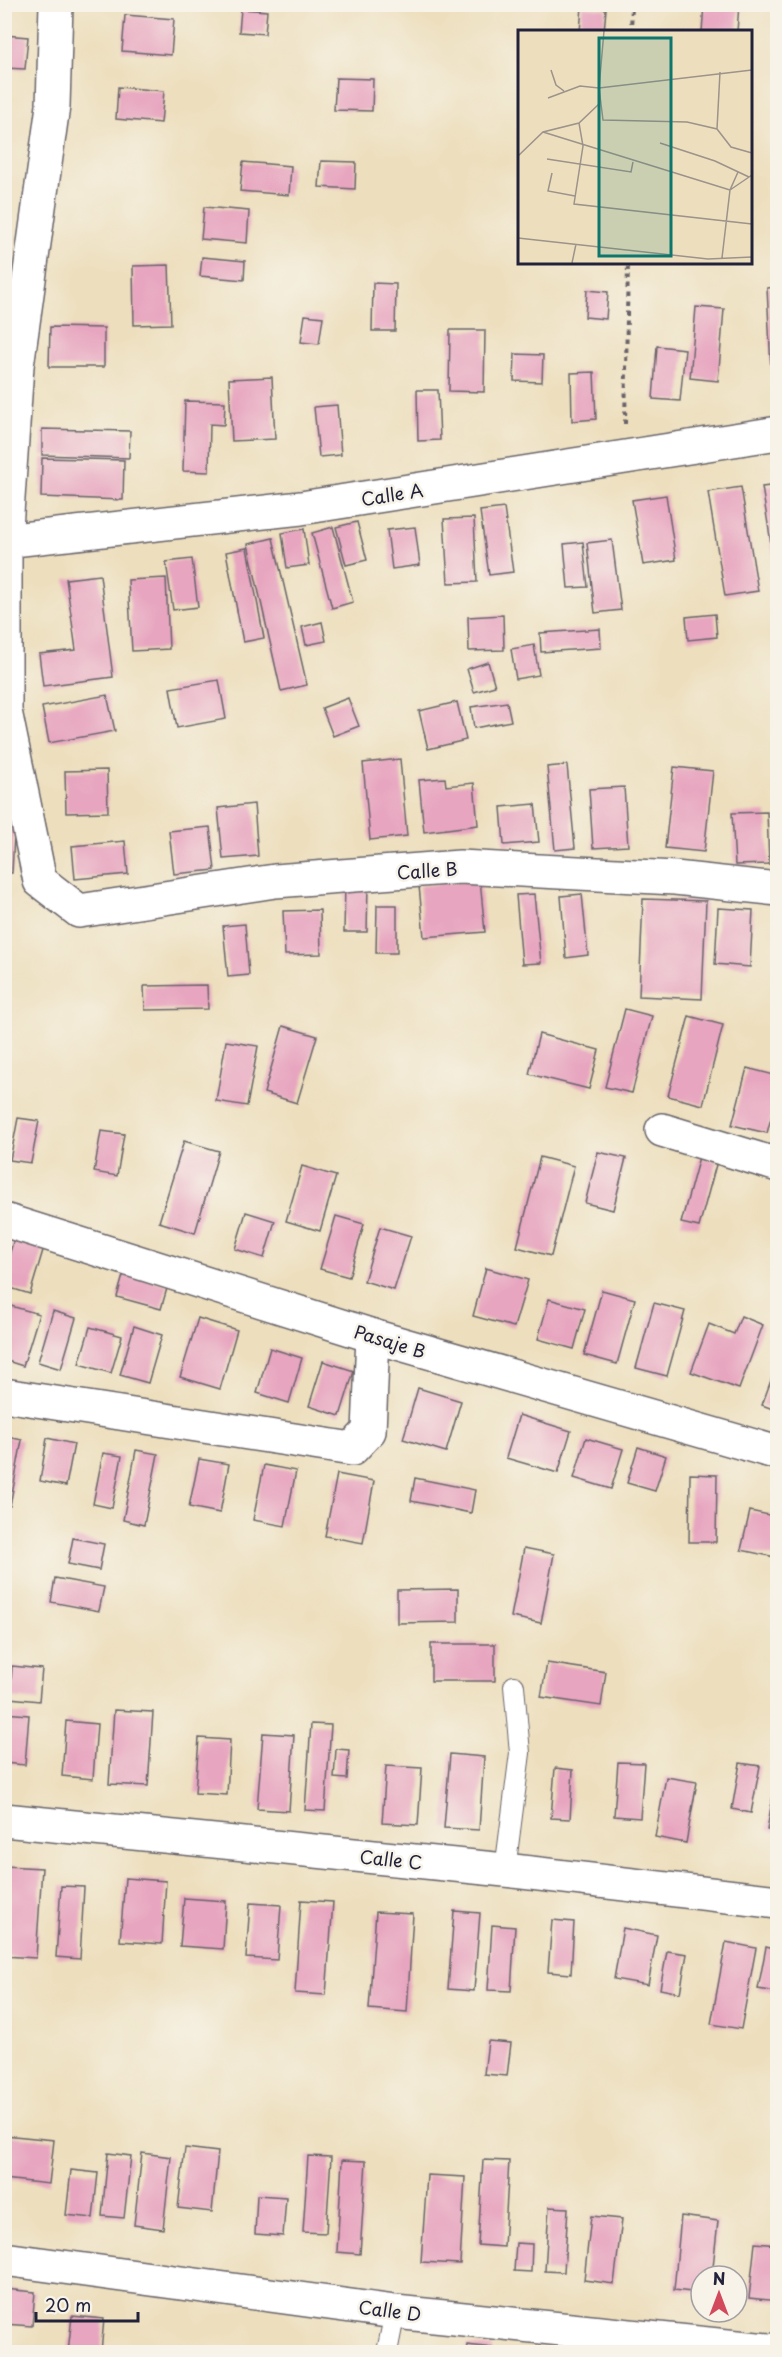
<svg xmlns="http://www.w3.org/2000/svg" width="782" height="2357" viewBox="0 0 782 2357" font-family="'Playpen Sans',sans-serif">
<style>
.building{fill:#e7a5bf}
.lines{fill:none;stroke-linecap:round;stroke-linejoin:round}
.lane-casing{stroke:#696469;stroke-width:22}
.street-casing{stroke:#696469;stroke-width:36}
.path{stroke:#696469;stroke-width:4;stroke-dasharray:4.5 4.5;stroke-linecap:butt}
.lane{stroke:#fff;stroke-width:20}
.street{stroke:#fff;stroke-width:33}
.labels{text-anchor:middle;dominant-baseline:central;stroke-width:5;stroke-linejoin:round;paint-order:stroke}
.street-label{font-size:18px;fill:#22223b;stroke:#f7f3e8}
.inset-road{fill:none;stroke:#9c938a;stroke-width:1.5}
.view{fill:#0f766e;fill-opacity:0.15;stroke:#0f766e;stroke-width:3}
.inset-edge{fill:none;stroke:#22223b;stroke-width:3}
</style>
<rect width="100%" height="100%" fill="#f7f3e8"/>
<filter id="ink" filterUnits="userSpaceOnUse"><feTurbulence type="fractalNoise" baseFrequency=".0167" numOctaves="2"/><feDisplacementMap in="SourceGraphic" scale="12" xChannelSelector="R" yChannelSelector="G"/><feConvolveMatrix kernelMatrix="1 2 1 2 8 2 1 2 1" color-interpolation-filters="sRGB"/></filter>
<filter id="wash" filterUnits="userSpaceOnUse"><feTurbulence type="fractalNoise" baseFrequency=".008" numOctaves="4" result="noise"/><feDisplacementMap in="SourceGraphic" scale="24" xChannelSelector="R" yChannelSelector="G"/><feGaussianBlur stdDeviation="1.35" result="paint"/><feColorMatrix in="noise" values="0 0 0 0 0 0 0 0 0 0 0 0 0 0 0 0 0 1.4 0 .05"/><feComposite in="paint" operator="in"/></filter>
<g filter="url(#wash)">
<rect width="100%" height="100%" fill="#eddfbe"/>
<g id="blocks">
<g class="building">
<polygon points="704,4 739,4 737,32 702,32"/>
<polygon points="582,6 606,9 604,32 580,32"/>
<polygon points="241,9 267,11 265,34 239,32"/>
<polygon points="125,15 174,19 171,55 122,51"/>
<polygon points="4,35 28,37 25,69 4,68"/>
<polygon points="336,78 373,79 372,111 334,110"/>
<polygon points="118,87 164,91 161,123 116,119"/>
<polygon points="321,161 356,162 355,189 319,187"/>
<polygon points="243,162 291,166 289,195 240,191"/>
<polygon points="204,207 249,211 247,243 201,239"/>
<polygon points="202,257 245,261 244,280 200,276"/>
<polygon points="169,265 171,324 134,325 133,266"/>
<polygon points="373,283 396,284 395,331 372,331"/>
<polygon points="778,287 778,369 771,369 767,288"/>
<polygon points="587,290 608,292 606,319 585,317"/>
<polygon points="696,307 724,309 718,381 690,378"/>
<polygon points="305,315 323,317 319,344 301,342"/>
<polygon points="50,327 104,328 104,367 49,367"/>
<polygon points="450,330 485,330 484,392 449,391"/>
<polygon points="657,346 685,349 680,401 653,399"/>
<polygon points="515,354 543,355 542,382 514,381"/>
<polygon points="594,372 596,419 572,421 571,373"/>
<polygon points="272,377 275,439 232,441 229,379"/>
<polygon points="417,390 438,390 440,440 418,441"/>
<polygon points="185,401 225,402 224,425 210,424 209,472 183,471"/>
<polygon points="337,405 341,455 319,457 314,407"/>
<polygon points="42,429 130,431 129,458 42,455"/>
<polygon points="42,458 124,460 123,500 41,497"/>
<polygon points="778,485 778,574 776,574 762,487"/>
<polygon points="741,487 758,591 725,596 708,492"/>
<polygon points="666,495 676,560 643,565 632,500"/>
<polygon points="504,508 513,572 489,575 480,511"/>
<polygon points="474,518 477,582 448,583 444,519"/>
<polygon points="357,522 367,560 346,565 336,527"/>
<polygon points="333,527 353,602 332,608 312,533"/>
<polygon points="415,527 420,565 392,569 387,530"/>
<polygon points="304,529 309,565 287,568 282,533"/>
<polygon points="273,538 307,685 281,691 248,544"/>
<polygon points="612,540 621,610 595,613 587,543"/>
<polygon points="583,542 588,587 568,588 564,544"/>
<polygon points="247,548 264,638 243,642 226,552"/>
<polygon points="192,559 198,607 173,610 166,562"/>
<polygon points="100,575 113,677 43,686 39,654 76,650 66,579"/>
<polygon points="166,578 169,649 132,651 128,580"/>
<polygon points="715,614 717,637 688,640 686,617"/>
<polygon points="503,615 504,650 469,651 468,617"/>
<polygon points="322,622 326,641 306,645 302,627"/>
<polygon points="600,629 601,648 541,652 540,633"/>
<polygon points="534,645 539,675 516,679 511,649"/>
<polygon points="488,662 495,686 474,692 467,669"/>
<polygon points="219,680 226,719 177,728 170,688"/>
<polygon points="107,695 115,731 49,743 42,707"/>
<polygon points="348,698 359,726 333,736 322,708"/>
<polygon points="457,702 466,740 428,749 419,711"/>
<polygon points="507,702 511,721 474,728 471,707"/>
<polygon points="400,759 407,836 370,840 363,763"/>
<polygon points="567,765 575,848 555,850 547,767"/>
<polygon points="674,767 713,771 704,852 665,848"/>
<polygon points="107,770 108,812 66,813 65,771"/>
<polygon points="445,778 446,786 474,783 478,825 424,832 419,780"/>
<polygon points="624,787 628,846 593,848 589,789"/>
<polygon points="254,804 258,856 223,859 218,808"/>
<polygon points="535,804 539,842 504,845 501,807"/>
<polygon points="767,812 769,864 735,865 732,813"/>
<polygon points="4,816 15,817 12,873 4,873"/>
<polygon points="210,827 215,870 174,874 169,831"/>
<polygon points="125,841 128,874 75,879 72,846"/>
<polygon points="480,880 485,932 424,937 419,886"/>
<polygon points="345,884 368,884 367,932 344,932"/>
<polygon points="534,894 541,963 522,964 516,895"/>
<polygon points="582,894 588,955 566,958 561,896"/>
<polygon points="643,899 706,901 702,999 639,996"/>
<polygon points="377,905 397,905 397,953 376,953"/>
<polygon points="718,908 753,910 750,967 715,964"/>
<polygon points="320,910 321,954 285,955 283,911"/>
<polygon points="245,924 249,975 228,977 223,926"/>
<polygon points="207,985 208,1009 145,1010 144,986"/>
<polygon points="625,1009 652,1016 632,1093 605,1087"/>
<polygon points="689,1016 723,1025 703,1105 668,1096"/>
<polygon points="283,1026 317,1036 297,1103 264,1093"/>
<polygon points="539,1034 599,1050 589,1089 529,1074"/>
<polygon points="226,1041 258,1046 247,1106 216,1101"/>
<polygon points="747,1068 778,1076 778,1092 767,1133 732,1125"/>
<polygon points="18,1118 39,1121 31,1163 10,1160"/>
<polygon points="101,1131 124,1134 117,1176 94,1172"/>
<polygon points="184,1141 219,1151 195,1233 159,1222"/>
<polygon points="598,1152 626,1158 613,1210 585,1203"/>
<polygon points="540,1157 574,1166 551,1256 517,1247"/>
<polygon points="699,1157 717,1161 699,1227 681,1223"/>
<polygon points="302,1166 336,1176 320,1231 286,1221"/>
<polygon points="246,1212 275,1221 264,1258 235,1249"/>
<polygon points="336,1216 364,1224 349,1277 320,1269"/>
<polygon points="380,1227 411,1236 394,1290 364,1281"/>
<polygon points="14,1239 44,1247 30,1294 4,1286 4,1272"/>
<polygon points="486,1268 528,1280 514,1327 473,1316"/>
<polygon points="124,1272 168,1285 161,1309 117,1297"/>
<polygon points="602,1290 635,1299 617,1364 584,1355"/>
<polygon points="549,1299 585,1309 574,1349 538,1339"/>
<polygon points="654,1303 685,1311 667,1376 636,1368"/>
<polygon points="4,1304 39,1314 23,1366 4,1360"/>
<polygon points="53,1311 76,1318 61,1369 38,1362"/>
<polygon points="741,1316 763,1325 739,1389 691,1372 709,1324 734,1334"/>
<polygon points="198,1318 237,1330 220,1389 180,1377"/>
<polygon points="134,1326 162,1335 148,1383 120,1375"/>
<polygon points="90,1327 122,1336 111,1373 79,1364"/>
<polygon points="270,1348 302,1358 289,1403 257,1393"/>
<polygon points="323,1361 354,1371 340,1416 309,1406"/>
<polygon points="777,1364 778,1364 778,1411 762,1405"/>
<polygon points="418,1388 461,1401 446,1452 403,1439"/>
<polygon points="519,1415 571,1431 558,1473 506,1458"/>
<polygon points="4,1436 22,1440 10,1506 4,1505"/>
<polygon points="47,1438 74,1444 66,1486 40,1481"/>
<polygon points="586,1438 623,1449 611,1489 574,1478"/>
<polygon points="638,1447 666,1456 655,1491 627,1483"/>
<polygon points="136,1450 158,1454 144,1525 123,1520"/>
<polygon points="103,1453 122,1456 112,1508 93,1504"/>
<polygon points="199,1459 229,1464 220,1513 189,1507"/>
<polygon points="264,1465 296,1471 285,1526 253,1520"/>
<polygon points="337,1474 374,1481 363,1543 325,1536"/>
<polygon points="690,1474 717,1475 716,1542 689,1542"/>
<polygon points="415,1478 475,1490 471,1513 411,1501"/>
<polygon points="750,1511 778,1517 775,1557 741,1550"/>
<polygon points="73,1538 104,1544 99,1570 68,1564"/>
<polygon points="524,1548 554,1554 541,1623 511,1617"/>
<polygon points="55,1578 104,1587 99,1611 51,1602"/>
<polygon points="458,1589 458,1622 397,1623 397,1590"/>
<rect x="431" y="1644" width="64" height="37"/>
<polygon points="547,1663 606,1672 601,1706 541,1697"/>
<polygon points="12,1666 42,1669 39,1701 10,1698"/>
<polygon points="114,1710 153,1712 148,1786 109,1784"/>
<polygon points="4,1713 29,1715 25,1765 4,1763"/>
<polygon points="66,1721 97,1724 93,1779 62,1776"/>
<polygon points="311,1724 331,1725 325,1811 305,1810"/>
<polygon points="263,1733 294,1735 289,1811 257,1809"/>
<polygon points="199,1738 230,1740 227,1795 195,1793"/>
<polygon points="336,1749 349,1750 347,1779 334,1778"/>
<polygon points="450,1754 484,1757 479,1830 444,1828"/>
<polygon points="618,1762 644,1763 640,1818 614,1816"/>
<polygon points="740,1763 760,1766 751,1813 732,1809"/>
<polygon points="386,1766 422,1768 418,1825 382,1823"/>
<polygon points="555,1768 573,1770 570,1819 551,1818"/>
<polygon points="666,1777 697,1782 686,1843 655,1837"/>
<polygon points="776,1778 778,1778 778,1832 767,1830"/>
<polygon points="4,1866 42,1868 36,1958 4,1956"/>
<polygon points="125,1878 166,1881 162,1944 120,1941"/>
<polygon points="61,1886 84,1887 80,1959 56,1957"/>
<polygon points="184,1898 226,1901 223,1949 180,1946"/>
<polygon points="301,1900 333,1902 326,1995 295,1993"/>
<polygon points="250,1903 281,1905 277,1960 246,1958"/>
<polygon points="454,1911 480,1913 474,1991 448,1989"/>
<polygon points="376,1912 413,1914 407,2012 369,2009"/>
<polygon points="552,1920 574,1922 571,1974 548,1972"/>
<polygon points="492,1925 515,1927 511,1991 488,1990"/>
<polygon points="623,1928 657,1935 648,1985 614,1979"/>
<polygon points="726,1942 756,1948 741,2029 711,2024"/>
<polygon points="766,1947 778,1950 778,1992 758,1989"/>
<polygon points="667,1951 687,1954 680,1993 660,1989"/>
<polygon points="488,2041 511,2043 507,2076 484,2074"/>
<polygon points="4,2135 54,2140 49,2184 4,2179"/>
<polygon points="185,2148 218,2152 212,2212 178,2208"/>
<polygon points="108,2153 131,2156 124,2218 102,2216"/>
<polygon points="142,2153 171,2157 163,2229 134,2225"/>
<polygon points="308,2156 331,2157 326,2233 303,2232"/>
<polygon points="342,2160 366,2161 360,2254 337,2252"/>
<polygon points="483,2160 509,2161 504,2247 478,2245"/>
<polygon points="71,2170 98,2173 93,2218 66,2215"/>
<polygon points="427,2175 465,2177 460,2264 421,2262"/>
<polygon points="257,2195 286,2197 283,2236 255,2234"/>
<polygon points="549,2207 568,2208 564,2272 545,2271"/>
<polygon points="591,2216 622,2219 614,2284 584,2280"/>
<polygon points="681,2216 718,2221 712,2276 701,2276 701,2293 674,2290"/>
<polygon points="516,2243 532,2244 531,2272 514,2271"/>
<polygon points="755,2243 778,2245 778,2301 749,2298"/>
<polygon points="4,2289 35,2292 32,2326 4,2324"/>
<polygon points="72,2316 104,2319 101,2352 68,2352"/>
<polygon points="467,2345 493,2348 493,2352 466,2352"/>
</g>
</g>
</g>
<g filter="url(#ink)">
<use href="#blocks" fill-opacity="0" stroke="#696469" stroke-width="1.5"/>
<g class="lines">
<defs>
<g id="lane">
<polyline points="505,1870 520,1753 514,1686"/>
<polyline points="387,2352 395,2312"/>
</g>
<g id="street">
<polyline points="56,4 53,106 17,366 5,542 5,711 40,881 79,911 275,881 460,867 675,878 778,889"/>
<polyline points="4,541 301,508 778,433"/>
<polyline points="662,1130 778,1165"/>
<polyline points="4,1220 373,1336 778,1453"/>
<polyline points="4,1395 352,1449 369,1431 373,1336"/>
<polyline points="4,1820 505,1870 778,1902"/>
<polyline points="4,2259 395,2312 778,2351"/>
</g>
</defs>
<use href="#lane" class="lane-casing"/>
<use href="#street" class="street-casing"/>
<g class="path">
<polyline points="631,32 632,4"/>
<polyline points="625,424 628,262"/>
</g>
<use href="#lane" class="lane"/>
<use href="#street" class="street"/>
</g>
</g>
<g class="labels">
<g class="street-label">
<text transform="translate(392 494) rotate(-9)">Calle A</text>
<text transform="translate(427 870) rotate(-4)">Calle B</text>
<text transform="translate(390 1341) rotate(17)">Pasaje B</text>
<text transform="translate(391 1859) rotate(6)">Calle C</text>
<text transform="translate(390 2310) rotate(7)">Calle D</text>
</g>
</g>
<g transform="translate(518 30)">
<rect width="234" height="234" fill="#eddfbe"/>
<path class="inset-road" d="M 86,1 L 81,58 L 85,90 L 169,92 L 199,99 L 213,117 L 234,123M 33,40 L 38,55 L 46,61M 30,68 L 62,56 L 81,58 L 234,40M 61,93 L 65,116 L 56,174 L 234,194M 199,99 L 202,42M 25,102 L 212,160M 142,113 L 197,131 L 231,147M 0,126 L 25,102 L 61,93 L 81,74M 29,129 L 113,142 L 115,132M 34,143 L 30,161 L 57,166M 212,160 L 234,145M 0,208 L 190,229 L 234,227M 204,228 L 212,160 L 220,142M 54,233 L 58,214"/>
<path class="view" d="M 81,8 L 153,8 L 153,226 L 81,226 Z"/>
<rect width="234" height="234" class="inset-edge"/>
</g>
<rect width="782" height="2357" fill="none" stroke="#f7f3e8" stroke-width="24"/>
<g transform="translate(719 2294)"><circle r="28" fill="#f7f3e8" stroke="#a29fa3" stroke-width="1.5"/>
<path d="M0-4.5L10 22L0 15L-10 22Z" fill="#d1495b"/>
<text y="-9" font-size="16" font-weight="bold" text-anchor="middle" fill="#22223b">N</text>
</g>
<path d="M36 2312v9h102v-9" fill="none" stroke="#22223b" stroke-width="3"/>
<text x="45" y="2312" font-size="18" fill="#22223b" stroke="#f7f3e8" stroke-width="4.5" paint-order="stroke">20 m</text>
</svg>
